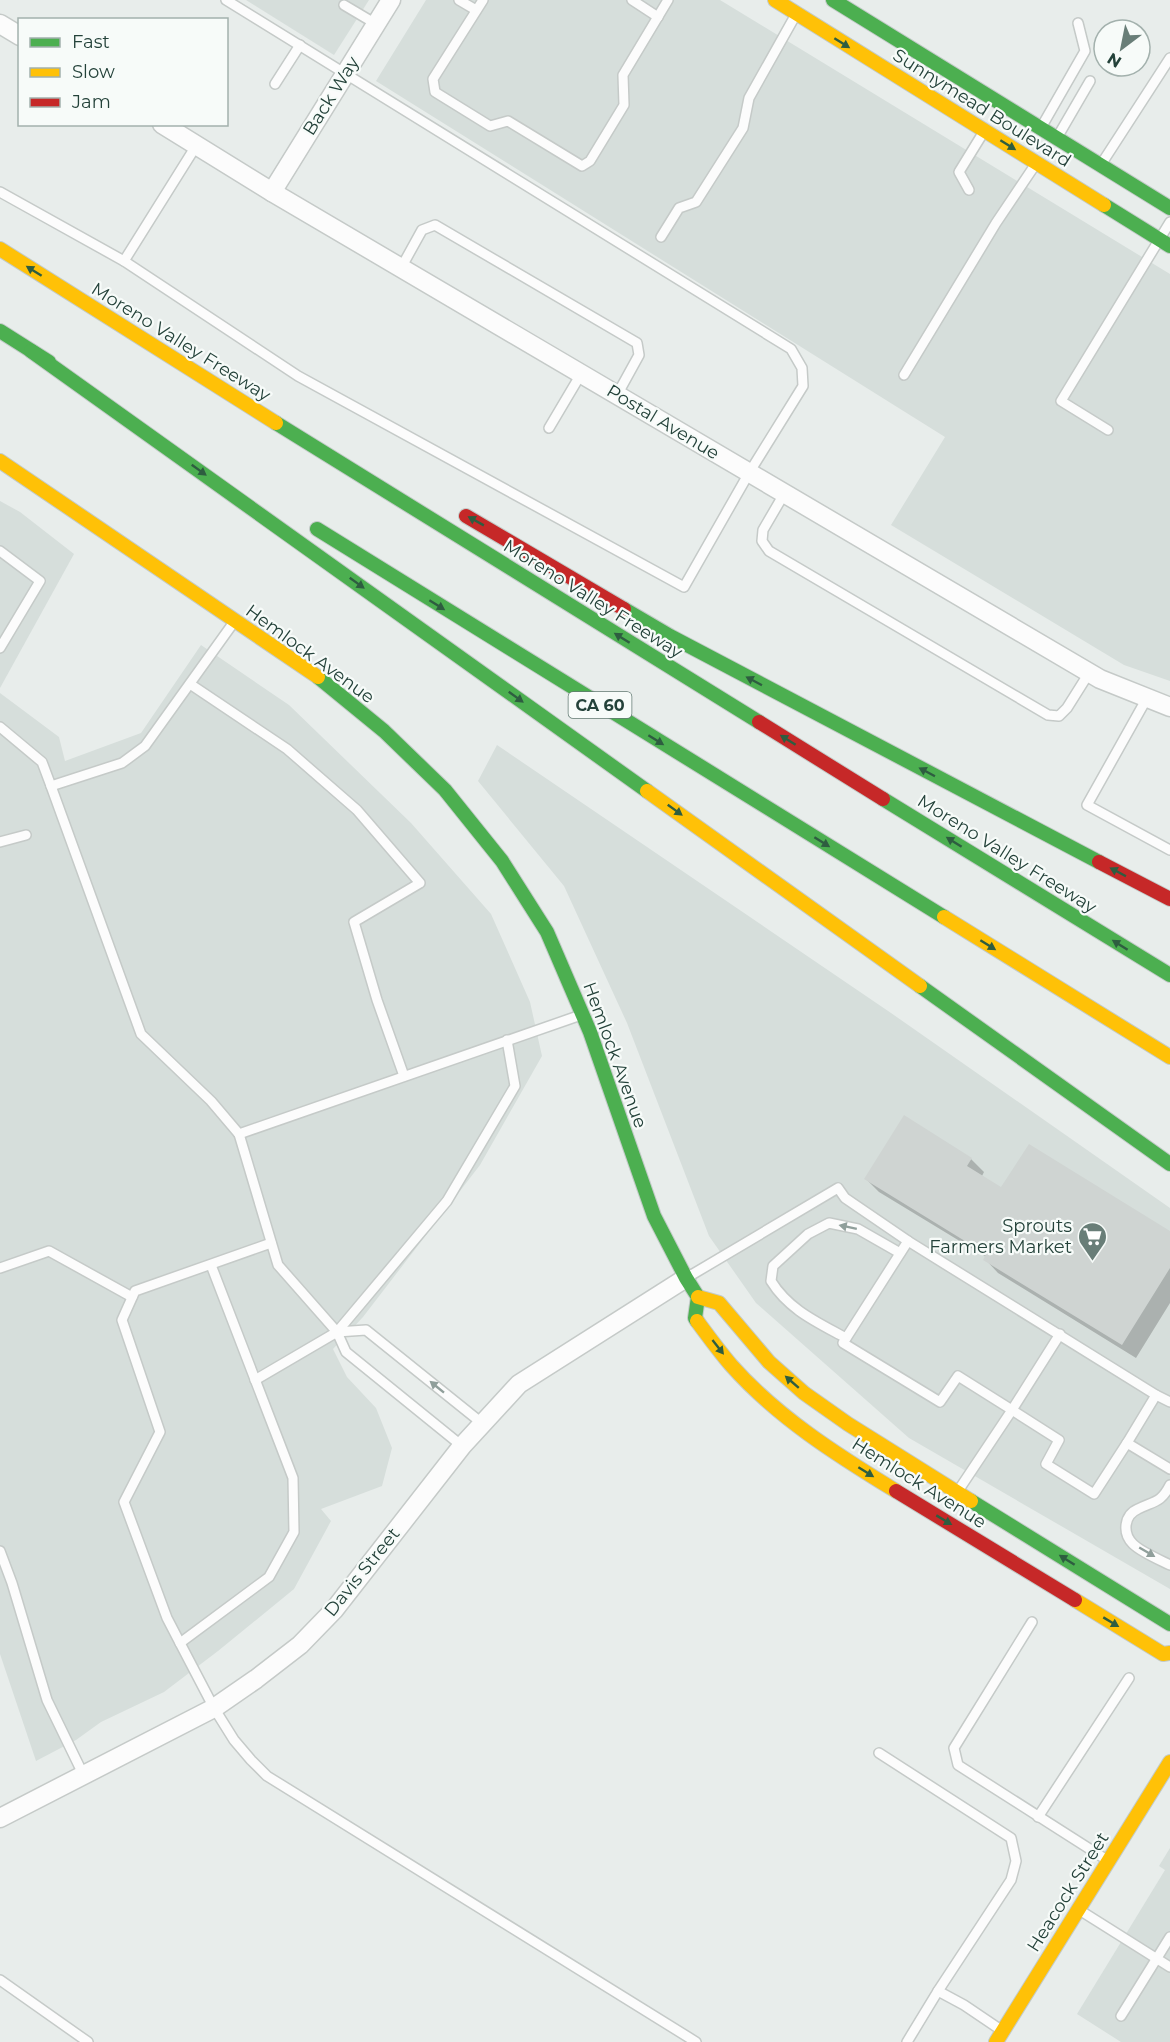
<svg xmlns="http://www.w3.org/2000/svg" width="1170" height="2042" viewBox="0 0 1170 2042" font-family="Montserrat,sans-serif">
<style>
.built{fill:#d6dedb}
.shadow{fill:#0003}
.building{fill:#cfd4d2}
.lines{fill:none;stroke-linecap:round;stroke-linejoin:round}
.lane-casing{stroke:#c5cac8;stroke-width:12}
.street-casing{stroke:#c5cac8;stroke-width:21}
.fast-casing{stroke:#c3cbc8;stroke-width:16}
.slow-casing{stroke:#c3cbc8;stroke-width:16}
.jam-casing{stroke:#c3cbc8;stroke-width:16}
.lane{stroke:#fcfcfc;stroke-width:9}
.street{stroke:#fcfcfc;stroke-width:18}
.fast{stroke:#4caf50;stroke-width:14}
.slow{stroke:#ffc107;stroke-width:14}
.jam{stroke:#c62828;stroke-width:14}
.oneway{fill:#2e5d40}
.oneway2{fill:#909f9b}
.labels{text-anchor:middle;dominant-baseline:central;stroke-width:4.5;stroke-linejoin:round;paint-order:stroke}
.shield{fill:#f7fbf9;stroke:#637a73;stroke-width:1.5}
.shield-label{font-size:16px;font-weight:bold;fill:#24423a}
.street-label{font-size:18px;fill:#24423a;stroke:#f7fbf9}
.poi-label{font-size:18px;fill:#24423a;stroke:#f7fbf9;text-anchor:end}
</style>
<rect width="100%" height="100%" fill="#e8edeb"/>
<g class="built">
<polygon points="246,0 369,0 334,55"/>
<polygon points="426,0 720,0 1170,274 1170,681 1124,665 891,525 945,437 376,81"/>
<polygon points="0,501 20,512 74,554 0,688"/>
<polygon points="201,645 289,705 411,823 491,914 530,1002 542,1056 480,1165 363,1317 333,1349 347,1377 376,1408 392,1448 382,1486 321,1509 331,1521 294,1589 218,1651 164,1692 101,1722 76,1740 36,1761 0,1654 0,693 59,737 65,761 141,733"/>
<polygon points="497,745 891,1013 1170,1208 1170,1589 909,1438 756,1303 709,1236 627,1023 564,886 478,781"/>
<polygon points="1170,1848 1170,2042 1121,2042 1077,2014 1165,1870 1159,1866"/>
</g>
<polygon class="shadow" points="971,1159 984,1172 982,1176 1002,1189 1170,1232 1170,1303 1136,1358 998,1273 985,1259 986,1257 879,1192 866,1179"/>
<polygon class="building" points="904,1115 972,1158 967,1166 1001,1187 1029,1144 1170,1231 1170,1268 1122,1345 983,1260 986,1254 864,1179"/>
<g class="lines">
<defs>
<g id="lane">
<polyline points="459,0 476,10"/>
<polyline points="483,0 433,79 435,92 490,126 508,121 582,166 590,161 624,105 623,75 668,0"/>
<polyline points="632,0 658,17"/>
<polyline points="344,5 376,24"/>
<polyline points="275,84 300,45"/>
<polyline points="1042,126 1085,51 1078,23"/>
<polyline points="1058,136 1090,81"/>
<polyline points="1102,163 1170,58"/>
<polyline points="969,190 959,172 983,133"/>
<polyline points="0,192 124,261 196,146"/>
<polyline points="661,237 679,208 696,202 743,128 749,98 795,16"/>
<polyline points="124,261 298,376 684,587 749,473 803,386 802,368 791,349 226,0"/>
<polyline points="401,268 422,230 435,225 637,343 639,355 617,395"/>
<polyline points="904,375 996,223 1035,165"/>
<polyline points="549,428 581,374"/>
<polyline points="1108,430 1061,401 1170,222"/>
<polyline points="784,494 763,530 762,541 769,551 1048,715 1059,716 1067,708 1089,673"/>
<polyline points="0,551 40,581 0,648"/>
<polyline points="190,684 287,749 357,810 420,883 354,922 377,1000 404,1076"/>
<polyline points="1147,698 1087,805 1170,850"/>
<polyline points="0,727 42,762 51,786 122,763 145,746 234,622"/>
<polyline points="51,786 141,1034 211,1101 239,1134 581,1015"/>
<polyline points="0,842 26,835"/>
<polyline points="239,1134 278,1265 337,1332 346,1352 462,1446"/>
<polyline points="908,1241 1156,1395 1127,1443"/>
<polyline points="271,1243 135,1291 122,1320 160,1432 124,1502 167,1618 180,1643 214,1708 234,1740 251,1760 267,1776 696,2042"/>
<polyline points="0,1268 49,1251 132,1297"/>
<polyline points="688,1277 838,1188 845,1198 908,1241 843,1343 940,1402 958,1376 1012,1410 958,1491"/>
<polyline points="337,1332 366,1330 483,1424"/>
<polyline points="1060,1334 1012,1410 1059,1440 1046,1464 1094,1494 1127,1443 1170,1469"/>
<path d="M 846,1338 C 817,1322 789,1310 771,1281 L 773,1266 L 808,1234 L 829,1223 L 858,1229 L 900,1253"/>
<polyline points="255,1380 337,1332 447,1201 515,1086 507,1040"/>
<polyline points="1156,1395 1170,1402"/>
<path d="M 1170,1485 C 1161,1503 1154,1501 1138,1509 C 1124,1515 1122,1533 1133,1544 C 1141,1552 1160,1560 1170,1565"/>
<polyline points="0,1551 12,1583 47,1700 83,1774"/>
<polyline points="1032,1622 954,1748 958,1765 1107,1860"/>
<polyline points="180,1643 269,1577 294,1532 293,1478 211,1265"/>
<polyline points="879,1753 1011,1838 1016,1861 1011,1880 938,1991"/>
<polyline points="1038,1817 1129,1678"/>
<polyline points="1081,1911 1170,1967"/>
<polyline points="0,1980 88,2042"/>
<polyline points="1121,2016 1170,1937"/>
<polyline points="907,2042 938,1991 964,2005 1001,2030"/>
</g>
<g id="street">
<polyline points="0,24 20,36"/>
<polyline points="162,124 272,192 1100,679 1170,707"/>
<polyline points="272,192 391,0"/>
<polyline points="0,1818 214,1708 256,1679 300,1645 334,1610 462,1446 519,1384 686,1278"/>
</g>
<g id="fast">
<polyline points="833,0 1170,208"/>
<polyline points="1104,205 1170,246"/>
<polyline points="0,331 49,362"/>
<polyline points="31,351 647,791"/>
<polyline points="276,423 759,722"/>
<polyline points="317,529 944,917"/>
<polyline points="624,609 670,636 1099,862"/>
<polyline points="318,677 384,731 445,790 502,861 547,932 590,1032 654,1216 686,1278 698,1297 695,1318 697,1321"/>
<polyline points="883,799 1170,975"/>
<polyline points="920,986 1170,1164"/>
<polyline points="971,1501 1170,1624"/>
</g>
<g id="slow">
<polyline points="775,0 1104,205"/>
<polyline points="0,249 276,423"/>
<polyline points="0,461 318,677"/>
<polyline points="647,791 920,986"/>
<polyline points="944,917 1170,1057"/>
<polyline points="698,1297 719,1303 769,1362 804,1393 848,1424 971,1501"/>
<path d="M 697,1321 C 708,1336 719,1351 731,1365 C 777,1417 837,1455 896,1491"/>
<polyline points="1075,1600 1163,1654 1170,1653"/>
<polyline points="996,2042 1170,1762"/>
</g>
<g id="jam">
<polyline points="466,516 624,609"/>
<polyline points="759,722 883,799"/>
<polyline points="1099,862 1170,899"/>
<polyline points="896,1491 1075,1600"/>
</g>
</defs>
<use href="#lane" class="lane-casing"/>
<use href="#street" class="street-casing"/>
<use href="#fast" class="fast-casing"/>
<use href="#slow" class="slow-casing"/>
<use href="#jam" class="jam-casing"/>
<use href="#lane" class="lane"/>
<use href="#street" class="street"/>
<use href="#fast" class="fast"/>
<use href="#slow" class="slow"/>
<use href="#jam" class="jam"/>
</g>
<defs><path id="oneway-solid" d="M-6-.8H1V-3.2L6.5 0L1 3.2V.8H-6Z" transform="scale(1.5)"/></defs>
<g class="oneway">
<use href="#oneway-solid" transform="translate(842 43) rotate(32)"/>
<use href="#oneway-solid" transform="translate(1008 145) rotate(32)"/>
<use href="#oneway-solid" transform="translate(34 271) rotate(-148)"/>
<use href="#oneway-solid" transform="translate(199 470) rotate(36)"/>
<use href="#oneway-solid" transform="translate(476 521) rotate(-151)"/>
<use href="#oneway-solid" transform="translate(357 583) rotate(36)"/>
<use href="#oneway-solid" transform="translate(437 605) rotate(32)"/>
<use href="#oneway-solid" transform="translate(622 638) rotate(-148)"/>
<use href="#oneway-solid" transform="translate(754 681) rotate(-152)"/>
<use href="#oneway-solid" transform="translate(516 697) rotate(36)"/>
<use href="#oneway-solid" transform="translate(656 740) rotate(32)"/>
<use href="#oneway-solid" transform="translate(788 740) rotate(-148)"/>
<use href="#oneway-solid" transform="translate(927 772) rotate(-152)"/>
<use href="#oneway-solid" transform="translate(675 810) rotate(36)"/>
<use href="#oneway-solid" transform="translate(822 842) rotate(32)"/>
<use href="#oneway-solid" transform="translate(954 842) rotate(-148)"/>
<use href="#oneway-solid" transform="translate(1118 872) rotate(-152)"/>
<use href="#oneway-solid" transform="translate(988 945) rotate(32)"/>
<use href="#oneway-solid" transform="translate(1120 945) rotate(-148)"/>
<use href="#oneway-solid" transform="translate(718 1347) rotate(52)"/>
<use href="#oneway-solid" transform="translate(792 1382) rotate(-139)"/>
<use href="#oneway-solid" transform="translate(866 1472) rotate(32)"/>
<use href="#oneway-solid" transform="translate(944 1520) rotate(31)"/>
<use href="#oneway-solid" transform="translate(1067 1560) rotate(-148)"/>
<use href="#oneway-solid" transform="translate(1111 1622) rotate(31)"/>
</g>
<g class="oneway2">
<use href="#oneway-solid" transform="translate(848 1227) rotate(-168)"/>
<use href="#oneway-solid" transform="translate(437 1387) rotate(-141)"/>
<use href="#oneway-solid" transform="translate(1147 1552) rotate(30)"/>
</g>
<defs>
<symbol id="supermarket-pin" viewBox="-11 -11 22 30"><path d="M0 17L-7.5 6A9.5 9.5 0 1 1 7.5 6Z" fill="#697e78" stroke="#f7fbf9"/><path d="M-6-5.5h2.5l.6 2H6L4.5 2H-2.5L-4.4-4H-6ZM-1.5 3.2a1.3 1.3 0 1 0 .1 0ZM3 3.2a1.3 1.3 0 1 0 .1 0Z" fill="#fff"/></symbol>
</defs>
<g fill-rule="evenodd">
<use href="#supermarket-pin" x="1076" y="1220" width="33" height="45"/>
</g>
<g class="labels">
<rect class="shield" x="568.5" y="692" width="63" height="26" rx="4.5"/>
<g class="shield-label">
<text x="600" y="705">CA 60</text>
</g>
<g class="street-label">
<text transform="translate(331 96) rotate(-58)">Back Way</text>
<text transform="translate(982 108) rotate(32)">Sunnymead Boulevard</text>
<text transform="translate(181 342) rotate(32)">Moreno Valley Freeway</text>
<text transform="translate(663 422) rotate(31)">Postal Avenue</text>
<text transform="translate(593 599) rotate(32)">Moreno Valley Freeway</text>
<text transform="translate(310 654) rotate(36)">Hemlock Avenue</text>
<text transform="translate(1007 854) rotate(32)">Moreno Valley Freeway</text>
<text transform="translate(615 1055) rotate(70)">Hemlock Avenue</text>
<text transform="translate(919 1483) rotate(32)">Hemlock Avenue</text>
<text transform="translate(362 1572) rotate(-51)">Davis Street</text>
<text transform="translate(1068 1892) rotate(-58)">Heacock Street</text>
</g>
<g class="poi-label">
<text x="1072" y="1226">Sprouts<tspan x="1072" dy="21">Farmers Market</tspan></text>
</g>
</g>
<rect x="18" y="18" width="210" height="108" fill="#f7fbf9" stroke="#a3b1ad" stroke-width="1.5"/>
<rect x="30" y="38" width="30" height="9" fill="#4caf50" stroke="#a3b1ad" stroke-width="1.5"/>
<text x="72" y="48" font-size="18" fill="#24423a">Fast</text>
<rect x="30" y="68" width="30" height="9" fill="#ffc107" stroke="#a3b1ad" stroke-width="1.5"/>
<text x="72" y="78" font-size="18" fill="#24423a">Slow</text>
<rect x="30" y="98" width="30" height="9" fill="#c62828" stroke="#a3b1ad" stroke-width="1.5"/>
<text x="72" y="108" font-size="18" fill="#24423a">Jam</text>
<g transform="translate(1122 48) rotate(212)"><circle r="28" fill="#f7fbf9" stroke="#a3b1ad" stroke-width="1.5"/>
<path d="M0-4.5L10 22L0 15L-10 22Z" fill="#697e78"/>
<text y="-9" font-size="16" font-weight="bold" text-anchor="middle" fill="#24423a">N</text>
</g>
</svg>
